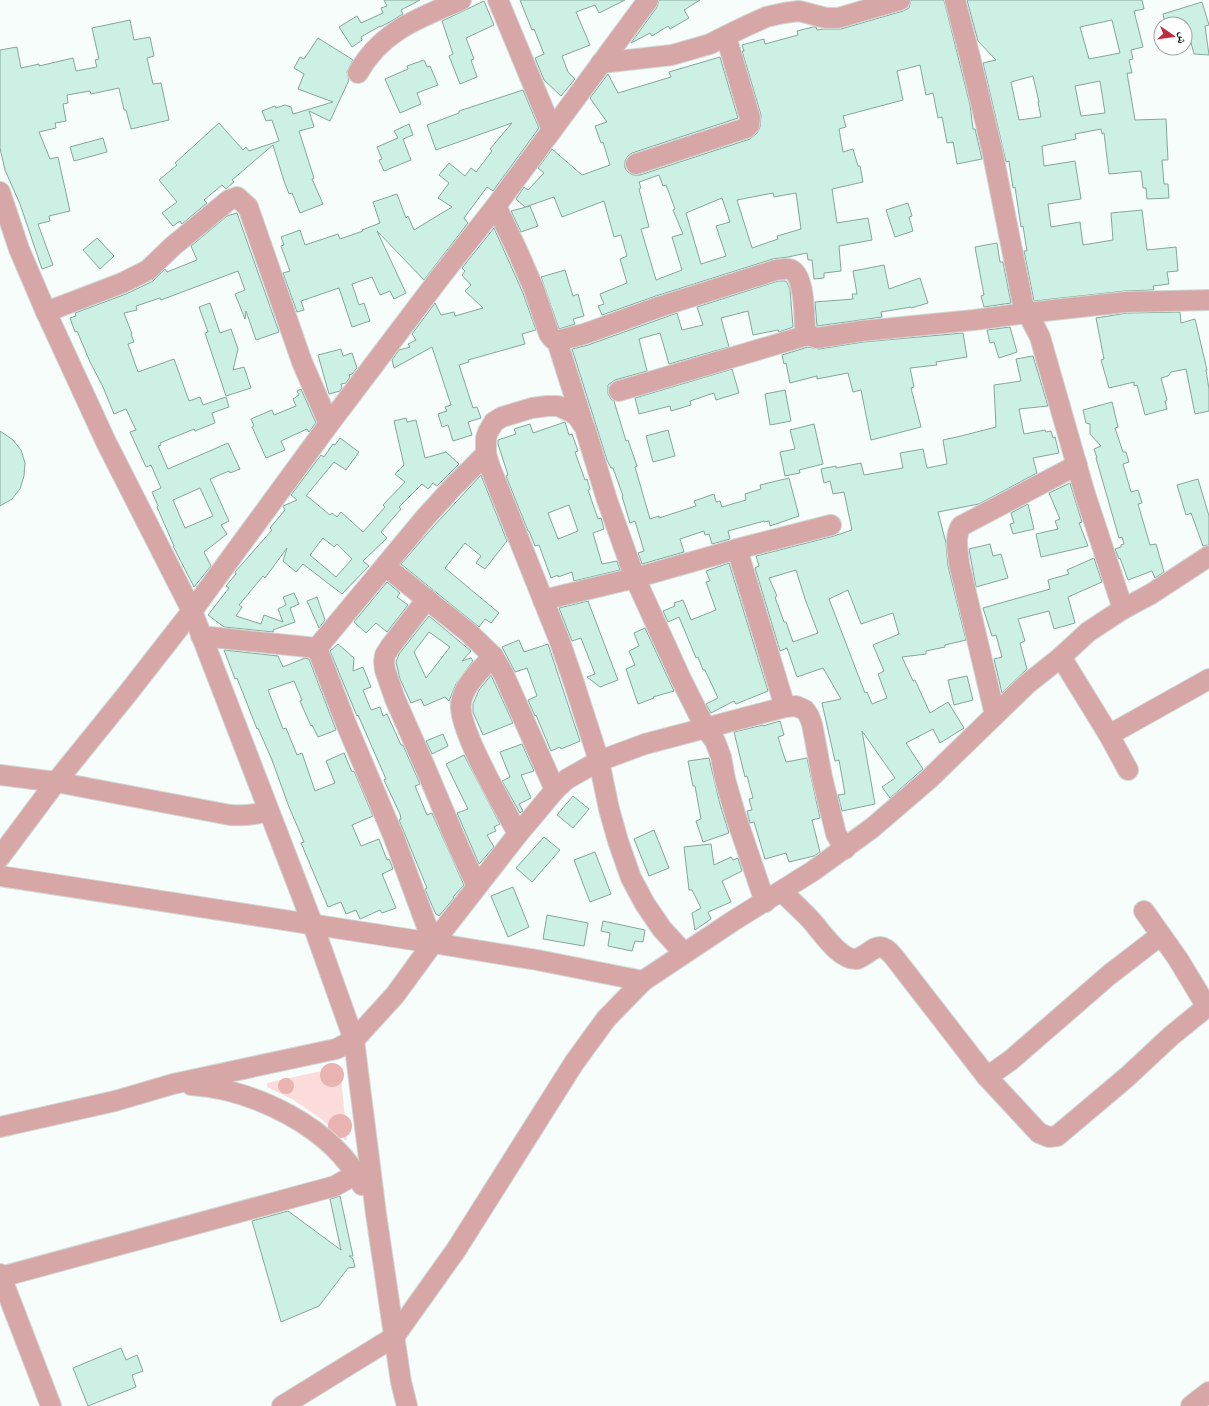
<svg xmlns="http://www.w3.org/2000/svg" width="1209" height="1406" viewBox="0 0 1209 1406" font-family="'Varela Round','Noto Naskh Arabic',sans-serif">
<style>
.green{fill:#fbdcda}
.forest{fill:#e9b3b1}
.building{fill:#ccf0e3;stroke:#85a79b;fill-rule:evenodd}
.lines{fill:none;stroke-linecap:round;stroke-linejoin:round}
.minor-casing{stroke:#d0d8d6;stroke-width:22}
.minor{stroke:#d6a7a6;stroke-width:20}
</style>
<rect width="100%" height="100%" fill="#f6fdfb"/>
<polygon class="green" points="340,1067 347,1139 345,1140 320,1118 292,1099 267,1087 267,1083"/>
<g class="forest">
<circle cx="332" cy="1075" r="12"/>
<circle cx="286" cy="1086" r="8"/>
<circle cx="340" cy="1126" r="12"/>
</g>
<g class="building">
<polygon points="384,0 420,0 401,10 403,14 390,22 380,27 380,26 361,37 362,40 352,47 339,27 357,16 361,23 383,13 381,8 387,6"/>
<polygon points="520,0 625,0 599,13 595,5 576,12 590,45 562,56 568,72 575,79 561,96 544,80 535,58 544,54 534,29 532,30"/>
<polygon points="659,0 700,0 684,10 689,18 670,29 668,26 652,36 650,33 631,43 657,7"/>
<path d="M 911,0 L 944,0 L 970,105 L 973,129 L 975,129 L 982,159 L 957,164 L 953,142 L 947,143 L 942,117 L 938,118 L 933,93 L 926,95 L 920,65 L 897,71 L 903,100 L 843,116 L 846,127 L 839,129 L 843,152 L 853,149 L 858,166 L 860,166 L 863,182 L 832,189 L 837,223 L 868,218 L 872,240 L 839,246 L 841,271 L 824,273 L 824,278 L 814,279 L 812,260 L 808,260 L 807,253 L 788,257 L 773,259 L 656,296 L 602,315 L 598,306 L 604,304 L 600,294 L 627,283 L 620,259 L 627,256 L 621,235 L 614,237 L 604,201 L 562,217 L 554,197 L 525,207 L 516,199 L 524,187 L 528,190 L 544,173 L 538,168 L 552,149 L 582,175 L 610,165 L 603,142 L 601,143 L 595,126 L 607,122 L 590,98 L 608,74 L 618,93 L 671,77 L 669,72 L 720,57 L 738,118 L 632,153 L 628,156 L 625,161 L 625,168 L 628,172 L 633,175 L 640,175 L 750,139 L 757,133 L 760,127 L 761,115 L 742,51 L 744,51 L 742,45 L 764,39 L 765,44 L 798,35 L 797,31 L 813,27 L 816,27 L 817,30 L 823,29 L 841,29 L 903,11 L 909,8 ZM 659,175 L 663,186 L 666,185 L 675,209 L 673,210 L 683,234 L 672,237 L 682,270 L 656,280 L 641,229 L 649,227 L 639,189 L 641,188 L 639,182 ZM 773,193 L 774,197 L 796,193 L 801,229 L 777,236 L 778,239 L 752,248 L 737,200 ZM 722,198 L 730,222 L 716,226 L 726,256 L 701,264 L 686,213 Z"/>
<path d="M 967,0 L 1142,0 L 1144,9 L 1134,11 L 1143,47 L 1131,50 L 1133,59 L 1129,60 L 1132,73 L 1127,73 L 1135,120 L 1166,119 L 1168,160 L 1162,160 L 1164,184 L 1168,184 L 1169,198 L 1147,199 L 1146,188 L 1143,188 L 1141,171 L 1109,174 L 1104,133 L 1102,134 L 1101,129 L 1075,134 L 1076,139 L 1042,146 L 1044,166 L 1075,161 L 1081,199 L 1048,204 L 1051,227 L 1080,222 L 1083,245 L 1113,240 L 1111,213 L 1142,210 L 1147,250 L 1176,247 L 1178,271 L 1167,272 L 1169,284 L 1153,286 L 1154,290 L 1125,291 L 1034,301 L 1024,251 L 1027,251 L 1023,226 L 1021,227 L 1015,187 L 1013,188 L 1009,161 L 1006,162 L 983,63 L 996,60 L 978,41 ZM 1112,20 L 1120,53 L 1089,59 L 1080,27 ZM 1033,76 L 1039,102 L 1038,102 L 1041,117 L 1019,120 L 1011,82 ZM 1100,81 L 1105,113 L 1081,116 L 1075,86 Z"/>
<polygon points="484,1 494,25 466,38 474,59 471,60 477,77 460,84 449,56 453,54 442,21"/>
<polygon points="1202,2 1209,25 1205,26 1209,55 1194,54 1186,24 1165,24 1163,14"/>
<polygon points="130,20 134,40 150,37 154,56 147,58 153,84 161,83 169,120 131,129 126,110 124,110 119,88 91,94 90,91 67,95 68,103 63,104 66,121 55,123 56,128 39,132 50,159 58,157 70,211 49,216 50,221 38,224 53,265 42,269 20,204 5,170 0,148 0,50 17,47 21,68 39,64 39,66 73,58 76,71 97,67 95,60 99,59 92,28"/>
<polygon points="318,38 353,60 347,72 349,80 330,121 309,111 314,127 299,131 314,178 312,179 323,204 300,213 292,193 289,194 284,181 273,145 232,180 234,182 227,188 226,189 222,185 204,200 207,203 182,224 180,221 173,226 162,213 177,202 159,180 177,165 175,163 219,123 243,150 246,147 249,151 279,141 272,120 266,121 262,111 275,106 276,108 285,105 291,107 293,114 333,102 298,89 304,74 294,68 300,57 304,59"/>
<polygon points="424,60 427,67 430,66 438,85 417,93 421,104 400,113 385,79 408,69 407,66"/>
<polygon points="523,90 539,128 493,191 487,187 464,218 468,223 424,280 377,231 406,293 394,299 390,291 380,295 372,277 352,284 359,305 364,303 370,321 352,327 339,288 301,301 304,310 297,312 283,273 290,271 281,246 284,245 281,237 300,230 305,245 338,234 340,239 363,231 362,230 380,223 373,202 397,194 406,218 408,216 414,230 452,207 438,198 449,183 439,175 449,163 465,176 471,168 476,172 492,151 490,149 512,123 436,150 427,125 459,113 459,111"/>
<polygon points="409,124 413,135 403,139 411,160 384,171 379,160 382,159 377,147 398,138 394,131"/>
<polygon points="103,138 107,152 74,161 70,147"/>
<polygon points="908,203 912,216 909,217 913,231 895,237 886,210"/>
<polygon points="530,206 538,226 521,232 511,211"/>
<path d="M 237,213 L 279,332 L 256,340 L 246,311 L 245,319 L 235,294 L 245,290 L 238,271 L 161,300 L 160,298 L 136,306 L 137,310 L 124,313 L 132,334 L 131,334 L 134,342 L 128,344 L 138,372 L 174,359 L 189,401 L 200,397 L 203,405 L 226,397 L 229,407 L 212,413 L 215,423 L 195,431 L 194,429 L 160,443 L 161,445 L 158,446 L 168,469 L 228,443 L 240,469 L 230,473 L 229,471 L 210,479 L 229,521 L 221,525 L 227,534 L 204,552 L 211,566 L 194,587 L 173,546 L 174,546 L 157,507 L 158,506 L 152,492 L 161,488 L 151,465 L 146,467 L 130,432 L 136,430 L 126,409 L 114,414 L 103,387 L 90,362 L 77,331 L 75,332 L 70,318 L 76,316 L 75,313 L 126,294 L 153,281 L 165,269 L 167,272 L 197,260 L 191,246 L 227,216 ZM 200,488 L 213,516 L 185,528 L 173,500 Z"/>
<polygon points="494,228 523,293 536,330 522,334 525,344 468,360 469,362 459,365 473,408 477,407 481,418 468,422 472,435 453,441 448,425 442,427 438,414 447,411 445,407 451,405 432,347 394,368 392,360 399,350 410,347 408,344 416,340 412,334 435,303 441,315 454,312 455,316 483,308 465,291 471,285 462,275 465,271 462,268"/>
<polygon points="97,238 114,256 100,269 83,250"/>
<polygon points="997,243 1000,262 1003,262 1011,303 984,307 981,296 984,295 975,247"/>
<polygon points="884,265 889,289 920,278 928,303 911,308 911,307 881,312 882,317 817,326 815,302 853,299 852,294 857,294 853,271"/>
<polygon points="565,270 573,296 578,294 584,316 573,319 575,324 559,329 541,277"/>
<polygon points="778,281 786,281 790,289 793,327 779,332 778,330 753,335 748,311 721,318 729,347 669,364 660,333 639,339 647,371 615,380 608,385 608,394 611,399 614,401 626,441 628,440 637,466 635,467 650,519 659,516 659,518 696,506 694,501 714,494 716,502 720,501 722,507 746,500 745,494 761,489 760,485 789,478 799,516 770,526 769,521 764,522 764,521 728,531 730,539 712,544 709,534 705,535 704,531 680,539 684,552 642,564 638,553 644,551 635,521 630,523 622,496 623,496 613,468 611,468 607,460 572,349 588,345 677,313 682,330 703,325 697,307"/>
<polygon points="210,303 220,333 231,329 238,349 233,370 244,367 251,388 226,396 205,333 208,332 199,307"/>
<polygon points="1180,312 1181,323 1195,319 1207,370 1206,370 1209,389 1209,411 1195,414 1186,369 1171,372 1168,376 1161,378 1167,400 1165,401 1167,409 1145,415 1137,385 1134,386 1134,382 1109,388 1101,360 1104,359 1096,318 1127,313"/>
<polygon points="1010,327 1017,352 999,358 994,342 990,343 987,330"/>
<polygon points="963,333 967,357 936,362 937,365 910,368 914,387 911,388 921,427 871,440 861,390 853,392 848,373 817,379 817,376 790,383 786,363 784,364 782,355 808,347 819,349 863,342"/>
<polygon points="341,349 343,356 352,353 357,368 352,374 349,375 350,377 346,383 341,384 342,388 340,391 329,394 318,355"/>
<path d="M 1033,356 L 1048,406 L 1019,409 L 1024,434 L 1045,430 L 1046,432 L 1051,431 L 1053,438 L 1055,437 L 1059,453 L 1033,458 L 1037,473 L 979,504 L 938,512 L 946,543 L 948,566 L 966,640 L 945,645 L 945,647 L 926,651 L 926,654 L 902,657 L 913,681 L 915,680 L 930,713 L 948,702 L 964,728 L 940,743 L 933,729 L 906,743 L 923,769 L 890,798 L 882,787 L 895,778 L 862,731 L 875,804 L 842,811 L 838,795 L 845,794 L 839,760 L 835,761 L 822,703 L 841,699 L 823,668 L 797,677 L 787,648 L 780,651 L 755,568 L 759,566 L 756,556 L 834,536 L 852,530 L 844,492 L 833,494 L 830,481 L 824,483 L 821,469 L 836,466 L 836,468 L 861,463 L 864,475 L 903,468 L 900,453 L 923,449 L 927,468 L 947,464 L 943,440 L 961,436 L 996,427 L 994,385 L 1021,381 L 1016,359 ZM 796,570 L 805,599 L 818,633 L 793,642 L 786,622 L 784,622 L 775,597 L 777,596 L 769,578 ZM 848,590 L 861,624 L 893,613 L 899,634 L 873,645 L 884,671 L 878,674 L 887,698 L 872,704 L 867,692 L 865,693 L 829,599 Z"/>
<polygon points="732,369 739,393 716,400 714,393 690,401 691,405 671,411 670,406 639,414 635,398"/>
<polygon points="301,389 316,423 309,432 307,429 281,441 285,450 266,458 252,427 254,426 251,419 272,410 274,415 296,406 293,399 299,395 297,391"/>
<polygon points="785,390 791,421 770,425 765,394"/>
<polygon points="1112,402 1118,427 1115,428 1123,452 1126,452 1129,462 1123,464 1131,492 1138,490 1142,503 1138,504 1150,545 1156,544 1164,572 1155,578 1152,571 1128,580 1120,558 1119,559 1115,549 1121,547 1121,545 1124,544 1122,537 1119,538 1096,458 1097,458 1094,449 1101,446 1090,434 1090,424 1086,423 1083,410"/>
<path d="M 406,418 L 407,422 L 416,420 L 425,458 L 446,452 L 459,464 L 437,486 L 433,483 L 428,489 L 422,484 L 399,507 L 401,509 L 381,532 L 387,538 L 363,561 L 369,566 L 342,594 L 303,564 L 296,572 L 283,561 L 287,548 L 265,578 L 263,576 L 239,605 L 242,607 L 236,616 L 261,624 L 264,615 L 283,622 L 278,609 L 286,605 L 283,597 L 294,593 L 299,604 L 290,608 L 295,622 L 273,630 L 273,632 L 224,627 L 208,615 L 229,588 L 226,586 L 236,574 L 235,572 L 272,530 L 270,528 L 285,510 L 283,506 L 297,500 L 291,495 L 321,455 L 324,457 L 333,444 L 335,445 L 340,438 L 359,452 L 346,470 L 334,462 L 306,496 L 307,496 L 330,515 L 332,513 L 337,517 L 341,512 L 363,532 L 385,507 L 383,505 L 405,482 L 395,474 L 404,465 L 394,421 ZM 323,538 L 334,547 L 337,544 L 352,559 L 336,577 L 310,555 Z"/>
<path d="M 565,422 L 569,435 L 572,434 L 578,451 L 575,452 L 585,480 L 587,479 L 590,489 L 588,490 L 598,519 L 601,518 L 604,529 L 593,533 L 602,564 L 617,561 L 620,570 L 574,581 L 572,572 L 558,577 L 558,575 L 551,578 L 539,545 L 535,546 L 529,531 L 528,531 L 506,476 L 508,475 L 498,444 L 498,440 L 516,434 L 514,429 L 530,424 L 533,433 ZM 569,505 L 578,531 L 558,539 L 548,513 Z"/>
<polygon points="814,424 823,464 799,470 800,473 785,476 780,452 795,449 790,430"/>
<polygon points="668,430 675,456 653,462 646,436"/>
<polygon points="0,431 13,440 21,450 25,463 24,476 20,489 12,499 0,506"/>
<polygon points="481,475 507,541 485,569 476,563 481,556 465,543 445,568 499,613 491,623 485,619 479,627 401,564 433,527"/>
<polygon points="1198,479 1209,516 1209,545 1203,546 1191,513 1186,515 1177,485"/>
<polygon points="1070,483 1082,522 1079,523 1088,546 1041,557 1036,534 1058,529 1055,521 1060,519 1049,493"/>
<polygon points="1028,504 1034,529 1013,534 1010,524 1014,523 1011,513"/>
<polygon points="990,544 993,556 1001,554 1008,578 976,587 969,549"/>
<polygon points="1094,558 1102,582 1068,597 1075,623 1054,629 1049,611 1018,619 1025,641 1020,643 1027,669 1002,693 994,659 1002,657 996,635 992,636 983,608 1050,589 1048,580 1069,574 1067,570"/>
<polygon points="729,563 768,691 736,704 734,701 711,713 706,704 718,698 705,670 703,670 698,657 696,658 679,617 668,622 663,611 675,606 674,603 683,600 691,620 716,610 706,582 710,581 706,571"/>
<polygon points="387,582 400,593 397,597 408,605 387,632 376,623 366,633 354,622"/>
<polygon points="317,597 325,620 319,628 307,601"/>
<polygon points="588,601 618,680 600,687 587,677 595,674 581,638 572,641 559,608"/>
<path d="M 429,616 L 471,651 L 462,661 L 471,658 L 473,661 L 456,684 L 449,701 L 445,697 L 424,706 L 421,699 L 411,703 L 400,679 L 396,662 L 399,654 ZM 429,632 L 450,647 L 426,678 L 414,652 Z"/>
<polygon points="645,628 674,691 653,697 654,698 638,704 626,669 635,665 629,651 639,646 634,633"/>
<polygon points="519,640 524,652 548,644 580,741 578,742 561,749 560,747 551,751 536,715 535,716 528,700 537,696 527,668 515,672 502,647"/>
<polygon points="338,644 354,658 353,671 363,667 371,687 363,690 371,710 380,707 383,716 387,714 401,745 403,745 420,784 415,786 427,815 432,813 464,885 453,897 454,898 439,916 436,914 433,908 425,889 427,888 399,820 401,819 400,814 384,780 386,779 358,715 357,716 330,651"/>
<polygon points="224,650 278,656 283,667 305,658 309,659 336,730 318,737 312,725 311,726 300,701 302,700 294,681 268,690 283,729 286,728 297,755 302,753 315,791 335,783 326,761 344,753 352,772 354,771 373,816 352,825 361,846 379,839 387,860 389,859 393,869 382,874 396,908 382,913 380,910 360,919 356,910 346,914 341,902 328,907 301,843 304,842 289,807 272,760 258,728 257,729 237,678 235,679"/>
<polygon points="491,675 513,723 483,735 473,712 473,704 479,690"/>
<polygon points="967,676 973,700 954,705 948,680"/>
<polygon points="780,721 784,735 778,737 786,762 807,758 820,818 812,820 820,852 814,856 789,862 786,853 765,859 754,822 750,823 747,811 752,810 749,799 753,798 747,776 745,777 734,732 763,725 763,726"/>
<polygon points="443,734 448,746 432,754 426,741"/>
<polygon points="522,744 534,771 521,775 531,798 519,804 523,811 520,813 502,781 510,777 500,752"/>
<polygon points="464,755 500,824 494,827 496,831 487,835 494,847 479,864 457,813 468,809 446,764"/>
<polygon points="709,758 720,804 729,833 703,842 696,821 701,819 695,786 693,786 688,761"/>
<polygon points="573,796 589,809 573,828 557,815"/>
<polygon points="654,830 669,868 649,876 634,839"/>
<polygon points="544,837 560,850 532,882 516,868"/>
<polygon points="711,844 714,865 731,857 733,860 738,858 742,871 722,881 731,902 708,912 711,919 695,930 692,913 701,908 692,890 689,890 684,847"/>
<polygon points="595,852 611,894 590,902 574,860"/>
<polygon points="513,887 529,927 508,937 491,896"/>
<polygon points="547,915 588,923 584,946 543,939"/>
<polygon points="603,921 645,930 643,942 635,941 632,951 608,946 610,933 601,931"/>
<polygon points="340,1196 353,1256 349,1256 353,1259 355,1267 348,1268 319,1306 281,1322 252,1221 288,1211 341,1250 330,1199"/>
<polygon points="121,1348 126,1360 137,1355 143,1371 132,1375 136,1387 88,1406 73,1368"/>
</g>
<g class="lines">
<defs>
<g id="minor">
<polyline points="498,0 552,130"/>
<polyline points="955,0 970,57 992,150 1023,304 1040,337 1085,494 1123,609"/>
<polyline points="601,63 672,55 710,44 740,29 766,17 784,13 799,11 826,18 838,18 900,0"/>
<path d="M 358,73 C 381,31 419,18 461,0"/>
<polyline points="636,164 746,128 749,125 750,118 726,36"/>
<polyline points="0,192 19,249 46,312 106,442 192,611 313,925 354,1040 376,1214 401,1382 407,1406"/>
<path d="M 496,206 L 517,250 L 534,289 L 549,334 L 553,339 L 557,341 L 584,334 L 659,307 L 776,270 C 780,270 785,268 789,269 C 805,272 804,315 805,328 L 808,335 L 817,338 L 862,331 L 974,320 L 1026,313 L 1126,302 L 1209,300"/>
<polyline points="46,312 122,283 148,270 173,246 229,200 237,197 248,207 302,362 329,424"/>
<polyline points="557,341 583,423"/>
<polyline points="619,391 808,335"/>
<polyline points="385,566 469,633 493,656 504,675 555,790"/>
<polyline points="427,599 390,647 385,655 384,662 385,670 395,699 425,767 460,850 477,886"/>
<polyline points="543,600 635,578 737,549"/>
<polyline points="317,648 424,519 453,487 486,454"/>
<path d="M 493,656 C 481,670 464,684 461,703 C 457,728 505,809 518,834"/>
<polyline points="1061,657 1109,735 1128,770"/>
<polyline points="785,707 737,549 831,525"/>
<path d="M 995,715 L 959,563 C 958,551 954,537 961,526 L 1077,465"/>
<polyline points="1109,735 1209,679"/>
<path d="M 0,775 L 56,782 L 230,815 C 243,816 255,815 268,811"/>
<polyline points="0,857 56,782 128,693 192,611 329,424 441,276 496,206 648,0"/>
<polyline points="0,876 433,943 393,835 347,726 317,648 201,636"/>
<path d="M 782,892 C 791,900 800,909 809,918 C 820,929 839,961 857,959 C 874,952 878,937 894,957 L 987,1077"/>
<polyline points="1144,911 1178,959 1207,1007"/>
<polyline points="1161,935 1109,975 1011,1060 987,1077 1039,1133 1049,1137 1057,1136 1127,1077 1171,1036 1209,1005"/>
<polyline points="433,943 537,960 643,981"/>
<polyline points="684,953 662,929 645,904 631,878 618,841 609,809 599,761 574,683 560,642 490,467 486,454 486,438 488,432 494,422 502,417 532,408 547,406 558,406 571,412 577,416 585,428 607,500 635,578 681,679 706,729 715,741 721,757 725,779 736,817 765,902"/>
<path d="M 191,1085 C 253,1089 333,1127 362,1185"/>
<polyline points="0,1127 115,1101 173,1084 336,1049 354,1040 395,995 433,943 518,834 555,790 567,779 599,761 645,744 785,707 796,706 805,710 809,716 812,724 822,777 836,834 845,849"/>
<polyline points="0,1274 51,1406"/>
<polyline points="1,1277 335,1186 356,1174"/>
<polyline points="282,1406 394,1337 456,1250 574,1063 606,1019 643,981 733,921 813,871 872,828 928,780 1026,685 1061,657 1088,632 1123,609 1151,594 1209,556"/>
<polyline points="1191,1406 1209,1392"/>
</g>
</defs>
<use href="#minor" class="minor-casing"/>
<use href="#minor" class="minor"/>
</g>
<g transform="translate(1173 36) rotate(103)"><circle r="19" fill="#ffffff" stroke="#9da3a1"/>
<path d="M0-3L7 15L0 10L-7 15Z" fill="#bd2d3c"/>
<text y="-6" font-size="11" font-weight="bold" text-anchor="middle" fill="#0a1814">ش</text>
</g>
</svg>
